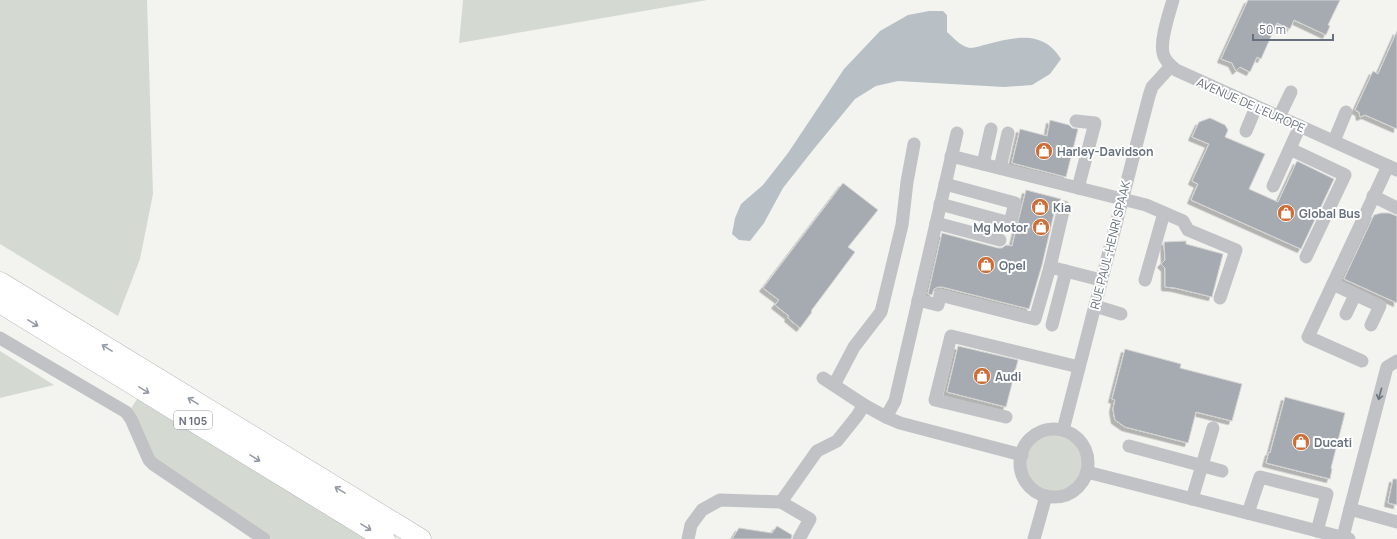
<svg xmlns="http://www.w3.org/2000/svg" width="1397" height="539" viewBox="0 0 1397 539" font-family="Manrope,sans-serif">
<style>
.green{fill:#d4dad2}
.water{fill:#b8c0c5}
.building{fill:#a6abb2;stroke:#d5d5d3;filter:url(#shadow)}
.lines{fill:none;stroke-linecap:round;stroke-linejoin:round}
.highway-casing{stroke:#b2b5b8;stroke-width:21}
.minor{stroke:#c0c2c5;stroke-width:13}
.highway{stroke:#fff;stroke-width:20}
.oneway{stroke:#949ba5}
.oneway2{stroke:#6a7482}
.labels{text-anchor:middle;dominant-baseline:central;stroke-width:4;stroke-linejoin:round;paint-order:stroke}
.shield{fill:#fff;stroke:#949ba5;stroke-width:1}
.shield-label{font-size:11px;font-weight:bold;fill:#66707e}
.street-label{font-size:12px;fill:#66707e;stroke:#fff}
.poi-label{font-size:12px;font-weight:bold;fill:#66707e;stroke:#fff;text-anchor:start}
</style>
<defs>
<filter id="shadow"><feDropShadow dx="-3.5" dy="3.5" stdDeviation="0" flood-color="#0004"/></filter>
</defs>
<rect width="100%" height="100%" fill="#f3f4f0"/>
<g class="green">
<polygon points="0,0 147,0 153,194 140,259 118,316 0,244"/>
<polygon points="463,0 707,0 459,43"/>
<polygon points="0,351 54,385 0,398"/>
<polygon points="137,399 367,539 272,539 227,510 154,460 130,410"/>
<circle cx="1054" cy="463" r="28"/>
</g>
<path class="water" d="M 929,11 L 943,11 L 947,15 L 947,32 C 954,38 960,46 970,48 C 975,48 983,45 988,44 C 1016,37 1043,30 1061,59 L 1050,74 L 1032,85 L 1004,87 L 898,81 L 876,86 L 855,99 L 813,150 L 783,188 L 764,223 L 750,241 L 739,240 L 732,234 L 735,218 L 741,204 L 763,185 L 788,153 L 844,69 L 880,31 L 908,15 Z"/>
<g class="building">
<polygon points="1248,0 1340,0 1328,25 1330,26 1326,35 1294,20 1290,29 1277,23 1261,59 1257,57 1250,72 1240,67 1236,71 1232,63 1221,59"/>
<polygon points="1397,31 1397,129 1365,115 1360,117 1359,112 1355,110 1373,71 1378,74"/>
<polygon points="1210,118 1225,125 1228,130 1225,137 1265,154 1249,189 1278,202 1297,161 1334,179 1301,249 1191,200 1198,184 1192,181 1209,144 1192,137 1199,122"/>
<polygon points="1050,120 1069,125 1072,128 1078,129 1066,177 1012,163 1020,129 1047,136"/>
<polygon points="843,183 878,210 848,247 855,252 811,311 812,312 800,328 788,318 789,316 775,305 779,300 763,288"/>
<polygon points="1026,190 1061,199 1056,205 1042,265 1029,309 942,287 938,287 934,289 932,295 928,294 942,233 998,248 1002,248 1006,245 1012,246"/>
<polygon points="1381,213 1389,213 1397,216 1397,303 1344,279 1374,215"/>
<polygon points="1186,241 1186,244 1223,254 1212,297 1175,288 1165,287 1165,268 1161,264 1165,260 1164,242"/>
<polygon points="958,346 1018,360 1006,407 947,392"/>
<polygon points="1125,349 1181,364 1180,368 1242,384 1232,421 1196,412 1188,443 1125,427 1115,420 1113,409 1115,400 1112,399"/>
<polygon points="1285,397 1345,413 1331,468 1332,469 1330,479 1266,463 1269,452 1270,453"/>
<polygon points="1393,479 1397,479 1397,505 1388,503"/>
<polygon points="777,526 792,535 791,539 732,539 739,528 772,533"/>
</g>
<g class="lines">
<defs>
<g id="highway">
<polyline points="0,282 421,539"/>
<polyline points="0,303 385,539"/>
</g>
</defs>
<use href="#highway" class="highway-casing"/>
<g class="minor">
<path d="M 1173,0 C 1169,14 1160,39 1163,53 C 1164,60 1171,66 1176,70 L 1397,170"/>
<polyline points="1279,117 1291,92"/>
<polyline points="1076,121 1095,123 1078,188"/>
<polyline points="1246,131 1256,107"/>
<polyline points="1334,141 1346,112"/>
<polyline points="1290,149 1345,175 1306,257"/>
<polyline points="951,156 1146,205 1183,221 1188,230 1236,250 1220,298"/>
<polyline points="983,164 991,129"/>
<polyline points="1000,168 1008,133"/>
<polyline points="1273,186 1300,126"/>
<polyline points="1373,196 1397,208"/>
<polyline points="940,204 1010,223 1015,203 945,184"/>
<polyline points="936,223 1000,240"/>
<polyline points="1050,267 1064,207"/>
<polyline points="1145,280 1164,213"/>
<polyline points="1333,284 1380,306 1371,325"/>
<polyline points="918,300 938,305 940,295 1035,319 1050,267 1101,280"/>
<polyline points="1095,306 1121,314"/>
<polyline points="1346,314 1355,295"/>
<polyline points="1052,325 1066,271"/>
<polyline points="0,338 126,412 131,419 149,460 153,464 264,539"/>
<polyline points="1362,361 1308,337 1388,166"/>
<polyline points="823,378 864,405 886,417 900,423 1022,455"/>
<polyline points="834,385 854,347 881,312 902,225 907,182 914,144"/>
<polyline points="886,417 895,401 957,133"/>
<polyline points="1006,417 935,400 951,336 1079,367"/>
<circle cx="1054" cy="463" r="34"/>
<polyline points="1063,430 1149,96 1152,87 1171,66"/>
<polyline points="1129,446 1222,471"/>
<polyline points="1087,472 1349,539"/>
<polyline points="1192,499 1213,428"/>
<polyline points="781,502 817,451 837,441 857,416 864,405"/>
<polyline points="1350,509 1387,367 1397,361"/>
<polyline points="1248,513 1260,477 1327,494 1317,531"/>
<polyline points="1343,537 1350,509 1397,522"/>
<polyline points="688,539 691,525 702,510 720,500 781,502 810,519 799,539"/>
<polyline points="1034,539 1046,496"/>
</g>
<use href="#highway" class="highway"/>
</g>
<defs><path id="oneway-shaft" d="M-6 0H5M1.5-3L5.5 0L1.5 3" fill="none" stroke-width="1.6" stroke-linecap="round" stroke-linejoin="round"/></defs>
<g class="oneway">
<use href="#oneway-shaft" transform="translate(33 323) rotate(31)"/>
<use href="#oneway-shaft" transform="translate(107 348) rotate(-148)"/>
<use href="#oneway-shaft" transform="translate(144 390) rotate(31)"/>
<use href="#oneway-shaft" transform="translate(193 401) rotate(-149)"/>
<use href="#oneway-shaft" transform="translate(255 458) rotate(32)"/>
<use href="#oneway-shaft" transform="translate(340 490) rotate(-149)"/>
<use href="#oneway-shaft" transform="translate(366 527) rotate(31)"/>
</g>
<use class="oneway2" href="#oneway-shaft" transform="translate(1380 394) rotate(105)"/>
<defs>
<symbol id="shop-disc" viewBox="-11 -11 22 22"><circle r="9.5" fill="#cd6e37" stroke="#fff"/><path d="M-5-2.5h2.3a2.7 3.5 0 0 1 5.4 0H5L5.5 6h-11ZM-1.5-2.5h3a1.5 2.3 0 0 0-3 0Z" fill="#fff"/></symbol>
</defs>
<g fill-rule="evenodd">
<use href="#shop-disc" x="1034" y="141" width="20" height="20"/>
<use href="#shop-disc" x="1030" y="197" width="20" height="20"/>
<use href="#shop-disc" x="1276" y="203" width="20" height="20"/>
<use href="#shop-disc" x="1031" y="217" width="20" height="20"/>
<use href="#shop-disc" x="976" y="255" width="20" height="20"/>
<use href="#shop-disc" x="972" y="366" width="20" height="20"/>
<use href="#shop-disc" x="1291" y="432" width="20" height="20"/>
</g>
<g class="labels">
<rect class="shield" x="174" y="411" width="38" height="18" rx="3"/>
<g class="shield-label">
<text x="193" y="420">N 105</text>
</g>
<g class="street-label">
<text transform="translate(1251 105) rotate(24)">AVENUE DE L'EUROPE</text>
<text transform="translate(1110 245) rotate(-76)">RUE PAUL-HENRI SPAAK</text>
</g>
<g class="poi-label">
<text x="1057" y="151">Harley-Davidson</text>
<text x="1053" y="207">Kia</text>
<text x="1299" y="213">Global Bus</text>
<text x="1028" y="227" text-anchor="end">Mg Motor</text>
<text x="999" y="265">Opel</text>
<text x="995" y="376">Audi</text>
<text x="1314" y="442">Ducati</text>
</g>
</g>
<path d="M1253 34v6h80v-6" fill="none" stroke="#66707e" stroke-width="2"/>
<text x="1259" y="34" font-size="12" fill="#66707e" stroke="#ffffff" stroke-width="3" paint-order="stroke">50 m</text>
</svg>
